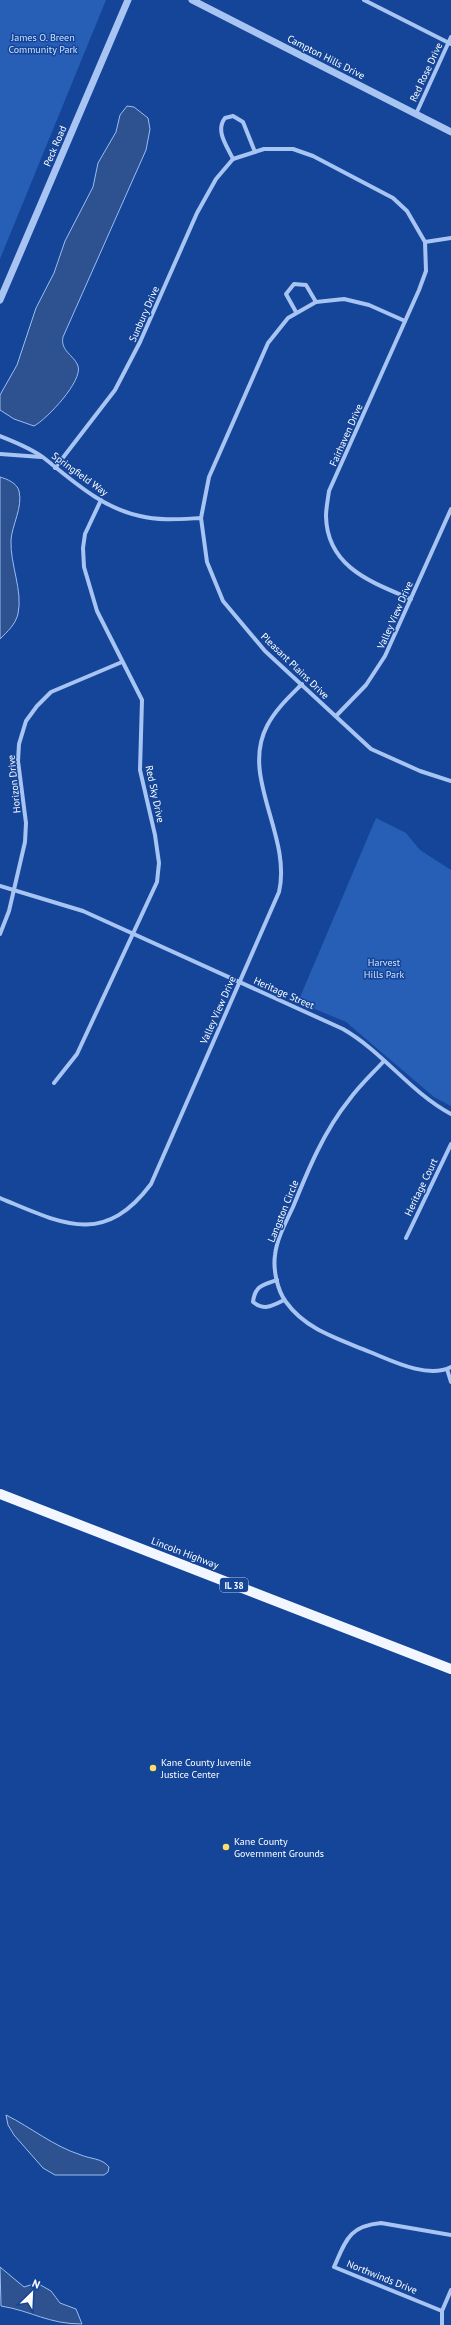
<svg xmlns="http://www.w3.org/2000/svg" width="451" height="2325" viewBox="0 0 451 2325" font-family="'PT Sans',sans-serif">
<style>
.green{fill:#275eb6}
.water{fill:#2e518f;stroke:#99bef5}
.lines{fill:none;stroke-linecap:round;stroke-linejoin:round}
.minor{stroke:#a7c4f3;stroke-width:4}
.tertiary{stroke:#a7c4f3;stroke-width:7}
.primary{stroke:#f2f7ff;stroke-width:10}
.poi-dot{fill:#ffdd68;stroke:#144598;stroke-width:1.5}
.labels{text-anchor:middle;dominant-baseline:central;stroke-width:3;stroke-linejoin:round;paint-order:stroke}
.shield{fill:#144598;stroke:#b8c7e0;stroke-width:1}
.shield-label{font-size:9px;font-weight:bold;fill:#fff}
.park-label{font-size:10px;fill:#cfe1fd;stroke:#144598}
.street-label{font-size:10px;fill:#fff;stroke:#144598}
.poi-label{font-size:10px;fill:#fff;stroke:#144598;text-anchor:start}
</style>
<rect width="100%" height="100%" fill="#144598"/>
<g class="green">
<polygon points="0,0 106,0 0,259"/>
<polygon points="376,818 406,833 420,850 451,870 451,1106 434,1097 346,1022 298,1002"/>
</g>
<g class="water">
<path d="M 127,106 L 134,107 L 148,118 L 150,129 L 146,150 L 63,337 C 60,351 74,355 78,366 C 83,381 47,419 34,426 L 14,419 L 0,410 L 0,395 L 17,365 L 36,308 L 54,273 L 65,241 L 93,187 L 98,163 L 116,132 L 120,115 Z"/>
<path d="M 0,477 C 7,479 17,483 19,491 C 23,507 12,525 11,540 C 10,565 23,590 18,614 C 15,625 8,631 0,639 Z"/>
<path d="M 6,2115 C 32,2128 53,2146 81,2155 C 90,2159 102,2158 109,2167 L 108,2172 L 104,2175 L 55,2175 L 43,2168 L 14,2135 L 8,2125 Z"/>
<path d="M 0,2267 L 24,2287 L 37,2283 L 51,2291 L 60,2303 L 76,2309 L 82,2324 C 48,2324 32,2311 1,2306 Z"/>
</g>
<g class="lines">
<g class="minor">
<polyline points="364,0 451,44"/>
<polyline points="416,114 451,37"/>
<path d="M 233,159 C 227,146 215,131 225,118 L 233,116 L 243,122 L 255,152"/>
<polyline points="425,242 451,238"/>
<polyline points="296,312 286,294 294,284 306,285 316,302"/>
<polyline points="405,321 369,305 344,299 316,302 288,318 268,343 209,477 201,518 207,562 223,601 265,651 371,749 420,771 451,781"/>
<path d="M 0,436 C 15,442 31,448 44,458 C 73,481 102,508 140,516 C 159,521 181,519 201,518"/>
<polyline points="0,454 41,457"/>
<path d="M 55,468 L 115,390 L 140,342 L 197,213 L 216,179 L 233,159 L 264,149 L 293,149 L 313,156 L 393,198 L 407,211 L 425,242 L 426,271 L 419,290 L 329,491 C 328,499 326,508 326,516 C 327,567 371,582 411,599"/>
<polyline points="336,716 366,685 385,656 451,509"/>
<path d="M 0,886 L 83,911 L 343,1029 C 383,1052 410,1092 451,1114"/>
<polyline points="0,934 9,911 25,842 26,823 18,761 19,744 26,721 37,706 51,692 122,662"/>
<path d="M 384,1061 C 372,1074 359,1086 349,1100 C 324,1131 308,1170 293,1207 C 286,1222 277,1238 275,1255 C 273,1269 277,1290 286,1302 C 306,1330 339,1339 370,1352 C 392,1361 428,1379 451,1367"/>
<polyline points="54,1083 77,1054 157,882 159,863 155,835 140,770 142,700 97,611 84,567 83,548 85,534 101,500"/>
<path d="M 0,1198 C 61,1223 103,1248 151,1184 L 279,892 C 292,836 240,777 267,726 C 275,710 289,697 302,684"/>
<polyline points="406,1238 451,1144"/>
<path d="M 277,1280 C 262,1285 255,1286 253,1302 C 265,1311 272,1306 284,1300"/>
<polyline points="447,1369 451,1382"/>
<path d="M 442,2311 L 334,2267 C 346,2240 349,2226 381,2223 L 451,2235"/>
<polyline points="442,2325 442,2311 451,2290"/>
</g>
<g class="tertiary">
<polyline points="192,0 451,132"/>
<polyline points="0,300 128,0"/>
</g>
<polyline class="primary" points="0,1494 451,1669"/>
</g>
<g class="poi-dot">
<circle cx="153" cy="1768" r="4"/>
<circle cx="226" cy="1847" r="4"/>
</g>
<g class="labels">
<rect class="shield" x="220" y="1578" width="28" height="14" rx="3"/>
<g class="shield-label">
<text x="234" y="1585">IL 38</text>
</g>
<g class="park-label">
<text x="43" y="37">James O. Breen<tspan x="43" dy="12">Community Park</tspan></text>
<text x="384" y="962">Harvest<tspan x="384" dy="12">Hills Park</tspan></text>
</g>
<g class="street-label">
<text transform="translate(326 57) rotate(27)">Campton Hills Drive</text>
<text transform="translate(426 72) rotate(-65)">Red Rose Drive</text>
<text transform="translate(55 146) rotate(-67)">Peck Road</text>
<text transform="translate(144 314) rotate(-66)">Sunbury Drive</text>
<text transform="translate(346 435) rotate(-66)">Fairhaven Drive</text>
<text transform="translate(80 474) rotate(36)">Springfield Way</text>
<text transform="translate(395 615) rotate(-66)">Valley View Drive</text>
<text transform="translate(295 666) rotate(44)">Pleasant Plains Drive</text>
<text transform="translate(14 784) rotate(-96)">Horizon Drive</text>
<text transform="translate(155 794) rotate(78)">Red Sky Drive</text>
<text transform="translate(284 993) rotate(24)">Heritage Street</text>
<text transform="translate(218 1010) rotate(-66)">Valley View Drive</text>
<text transform="translate(421 1187) rotate(-64)">Heritage Court</text>
<text transform="translate(283 1211) rotate(-68)">Langston Circle</text>
<text transform="translate(185 1553) rotate(21)">Lincoln Highway</text>
<text transform="translate(382 2277) rotate(22)">Northwinds Drive</text>
</g>
<g class="poi-label">
<text x="161" y="1762">Kane County Juvenile<tspan x="161" dy="12">Justice Center</tspan></text>
<text x="234" y="1841">Kane County<tspan x="234" dy="12">Government Grounds</tspan></text>
</g>
</g>
<g transform="translate(32 2293) rotate(24)" stroke="#144598" stroke-width="3" paint-order="stroke">
<path d="M0-3L7 15L0 10L-7 15Z" fill="#ffffff"/>
<text y="-6" font-size="11" font-weight="bold" text-anchor="middle" fill="#ffffff">N</text>
</g>
</svg>
